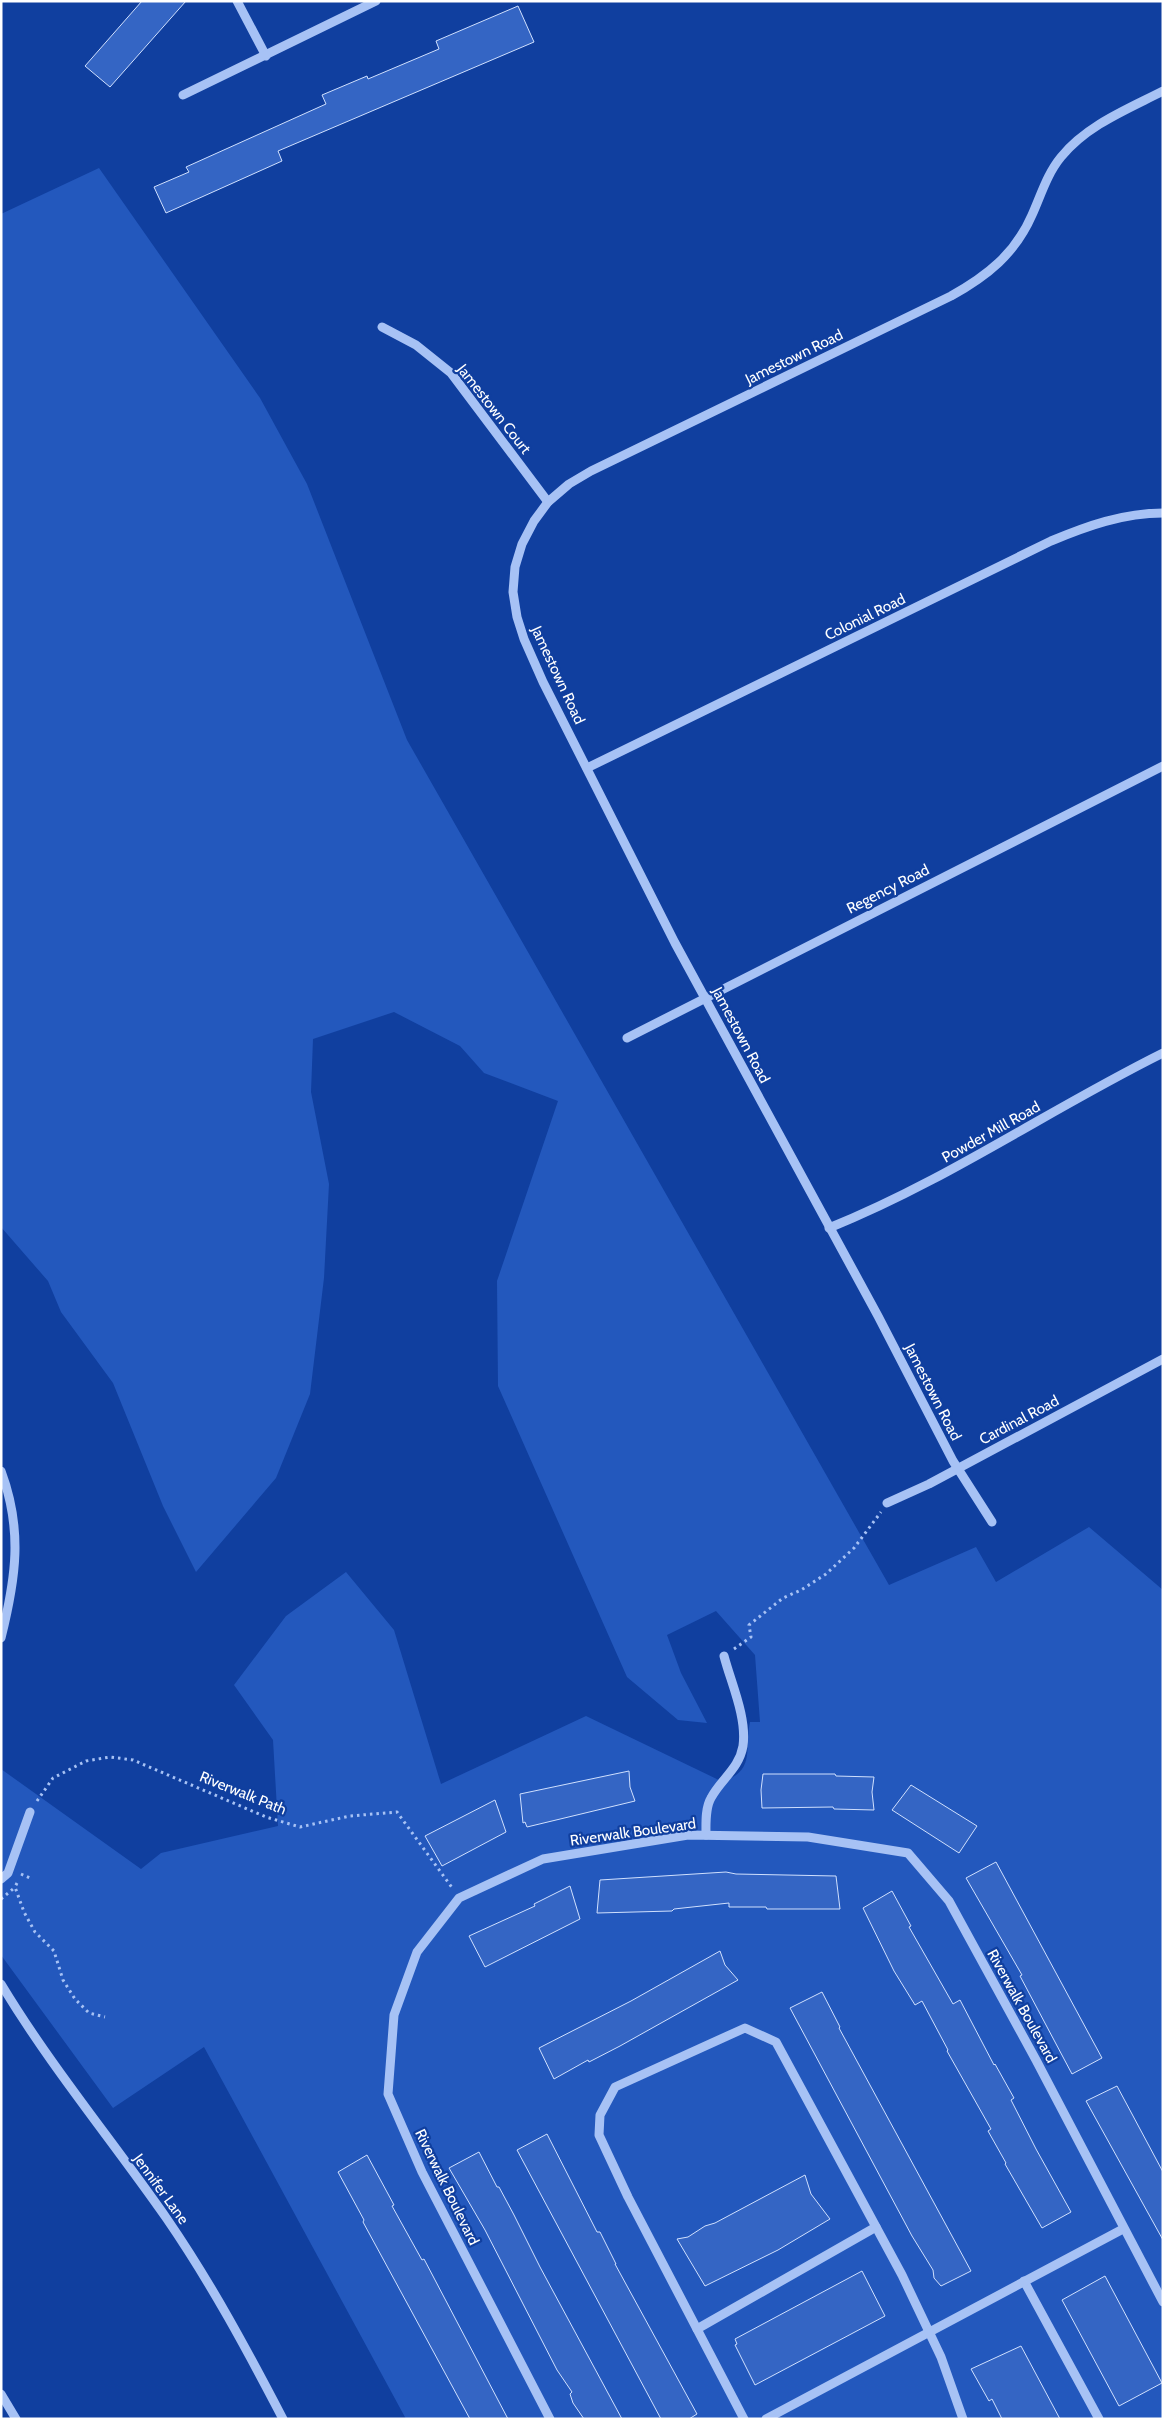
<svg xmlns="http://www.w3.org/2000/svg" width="1164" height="2420" viewBox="0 0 1164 2420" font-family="Cabin,sans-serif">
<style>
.green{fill:#2358bd}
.building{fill:#3465c4;stroke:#d0e0fe}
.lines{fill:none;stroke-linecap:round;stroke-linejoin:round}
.path{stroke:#a7c2f5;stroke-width:3;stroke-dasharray:2.5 4;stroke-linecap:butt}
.minor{stroke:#a7c2f5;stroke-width:9}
.labels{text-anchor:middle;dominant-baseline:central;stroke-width:4.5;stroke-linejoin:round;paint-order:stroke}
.street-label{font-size:15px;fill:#fff;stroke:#103f9f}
</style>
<rect width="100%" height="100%" fill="#103f9f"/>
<path class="green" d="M 99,168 L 260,398 L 307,484 L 407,740 L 889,1585 L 976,1547 L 996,1582 L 1089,1527 L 1163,1590 L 1163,2419 L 406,2419 L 204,2047 L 113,2108 L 1,1955 L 1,1769 L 141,1869 L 161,1853 L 278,1826 L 273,1740 L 234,1685 L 286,1616 L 346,1572 L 394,1630 L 441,1784 L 586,1716 L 723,1782 C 756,1769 744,1751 750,1722 L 760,1722 L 755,1655 L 716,1611 L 667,1635 L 681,1673 L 707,1723 L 678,1720 L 627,1677 L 498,1386 L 497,1281 L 558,1101 L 484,1073 L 460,1046 L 394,1012 L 313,1039 L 311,1092 L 329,1184 L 324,1278 L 310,1394 L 276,1478 L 196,1572 L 163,1506 L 113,1383 L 61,1312 L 48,1281 L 1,1227 L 1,214 Z"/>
<g class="building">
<polygon points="142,1 186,1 110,87 85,66"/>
<polygon points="518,6 534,42 278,151 282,161 166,213 154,187 189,172 186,167 326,104 322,95 367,76 368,79 439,49 436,41"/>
<polygon points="629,1771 630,1787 635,1801 527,1827 525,1822 523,1823 520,1794"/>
<polygon points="763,1774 835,1774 836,1776 874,1777 872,1792 874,1810 834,1809 833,1807 762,1808 761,1790"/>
<polygon points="911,1785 977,1826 959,1853 892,1810"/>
<polygon points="495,1800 506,1832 442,1866 425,1836"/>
<polygon points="996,1862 1102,2058 1072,2074 1020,1976 1022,1975 966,1878"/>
<polygon points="726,1872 736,1874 836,1876 840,1909 767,1909 766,1907 729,1907 729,1903 674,1909 672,1911 597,1913 600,1880"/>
<polygon points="570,1886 580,1919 485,1967 469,1936 535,1906 534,1904"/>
<polygon points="892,1891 911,1926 909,1927 953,2004 960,2000 994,2065 995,2064 1014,2098 1011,2100 1036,2149 1071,2212 1042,2228 1005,2164 1006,2163 988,2131 991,2129 947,2051 948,2050 922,2001 915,2005 894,1971 863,1908"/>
<polygon points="720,1951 725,1965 738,1980 620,2046 589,2062 588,2060 554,2079 539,2048 631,2001"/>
<polygon points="822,1992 840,2027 839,2028 971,2271 941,2286 934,2278 933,2270 912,2236 790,2008"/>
<polygon points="1117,2086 1163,2172 1163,2240 1086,2101"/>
<polygon points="547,2134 597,2232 600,2232 616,2264 615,2264 697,2414 689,2419 661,2419 517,2150"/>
<polygon points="479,2152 497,2187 499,2187 514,2215 540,2267 622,2419 584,2419 573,2403 570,2394 572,2392 557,2370 485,2230 449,2168"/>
<polygon points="367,2155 394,2205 392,2206 422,2260 424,2259 508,2419 470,2419 363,2222 364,2220 338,2172"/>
<polygon points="805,2175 811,2194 830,2219 778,2250 705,2286 677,2239 688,2237 705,2226 715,2223"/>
<polygon points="862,2271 885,2316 755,2385 735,2345 737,2344 735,2339"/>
<polygon points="1105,2276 1162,2383 1119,2406 1062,2300"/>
<polygon points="1021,2346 1060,2419 1002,2419 992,2399 989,2401 971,2369"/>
</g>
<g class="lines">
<g class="path">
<polyline points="734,1649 751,1637 749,1625 783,1598 801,1590 826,1574 854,1548 881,1512"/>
<polyline points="37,1801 53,1778 86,1761 110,1757 133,1760 266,1817 300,1827 350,1816 397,1812 453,1889"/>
<polyline points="21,1874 32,1879"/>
<polyline points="17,1883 15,1887 24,1912 35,1932 54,1951 63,1980 75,1999 89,2013 105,2017"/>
<polyline points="1,1899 13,1889"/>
</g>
<g class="minor">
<polyline points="237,1 266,56"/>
<polyline points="183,95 376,1"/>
<polyline points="382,327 416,345 451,373 548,502"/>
<path d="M 587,768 L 1051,541 C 1087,526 1123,513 1163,513"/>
<polyline points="627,1038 1163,766"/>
<path d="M 829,1228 C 946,1181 1050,1109 1163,1053"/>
<path d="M 1,1471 C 23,1530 16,1578 1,1638"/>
<polyline points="887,1503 929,1484 1163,1359"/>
<path d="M 992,1522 L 953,1461 L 878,1316 L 675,943 L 543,682 L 524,639 L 517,617 L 513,592 L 515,567 L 522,544 L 534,521 L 548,502 L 569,484 L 591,471 L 951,296 C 987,276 1015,254 1032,215 C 1041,195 1047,174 1061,157 C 1087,125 1128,109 1163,91"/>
<path d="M 706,1835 C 706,1824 705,1808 711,1798 C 721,1779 739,1769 743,1746 C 747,1717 731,1683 724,1656"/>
<polyline points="1,1879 8,1873 30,1812"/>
<path d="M 1,1984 C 51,2067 112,2140 167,2219 C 211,2283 247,2350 283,2419"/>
<polyline points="1024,2281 1099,2419"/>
<polyline points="697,2329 876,2227"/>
<polyline points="1,2394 16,2419"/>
<polyline points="550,2419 422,2172 388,2094 394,2015 417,1952 459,1898 543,1859 688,1835 808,1837 908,1853 949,1901 1036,2060 1163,2302"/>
<polyline points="744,2419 628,2197 599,2135 600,2115 615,2087 745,2028 776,2042 902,2275 941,2357 963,2419"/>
<polyline points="766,2419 1123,2229"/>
</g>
</g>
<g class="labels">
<g class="street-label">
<text transform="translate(794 357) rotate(-26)">Jamestown Road</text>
<text transform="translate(494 409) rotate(52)">Jamestown Court</text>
<text transform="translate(865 617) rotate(-26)">Colonial Road</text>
<text transform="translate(558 675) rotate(65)">Jamestown Road</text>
<text transform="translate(888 889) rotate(-27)">Regency Road</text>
<text transform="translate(741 1035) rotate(62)">Jamestown Road</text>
<text transform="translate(991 1132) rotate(-29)">Powder Mill Road</text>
<text transform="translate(933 1392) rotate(63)">Jamestown Road</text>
<text transform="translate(1019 1420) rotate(-28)">Cardinal Road</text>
<text transform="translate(243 1793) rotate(22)">Riverwalk Path</text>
<text transform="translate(633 1832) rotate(-8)">Riverwalk Boulevard</text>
<text transform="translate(1022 2006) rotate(61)">Riverwalk Boulevard</text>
<text transform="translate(447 2187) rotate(64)">Riverwalk Boulevard</text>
<text transform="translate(161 2189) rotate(54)">Jennifer Lane</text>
</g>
</g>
<rect width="1164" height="2420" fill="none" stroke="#ffffff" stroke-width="5"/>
</svg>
